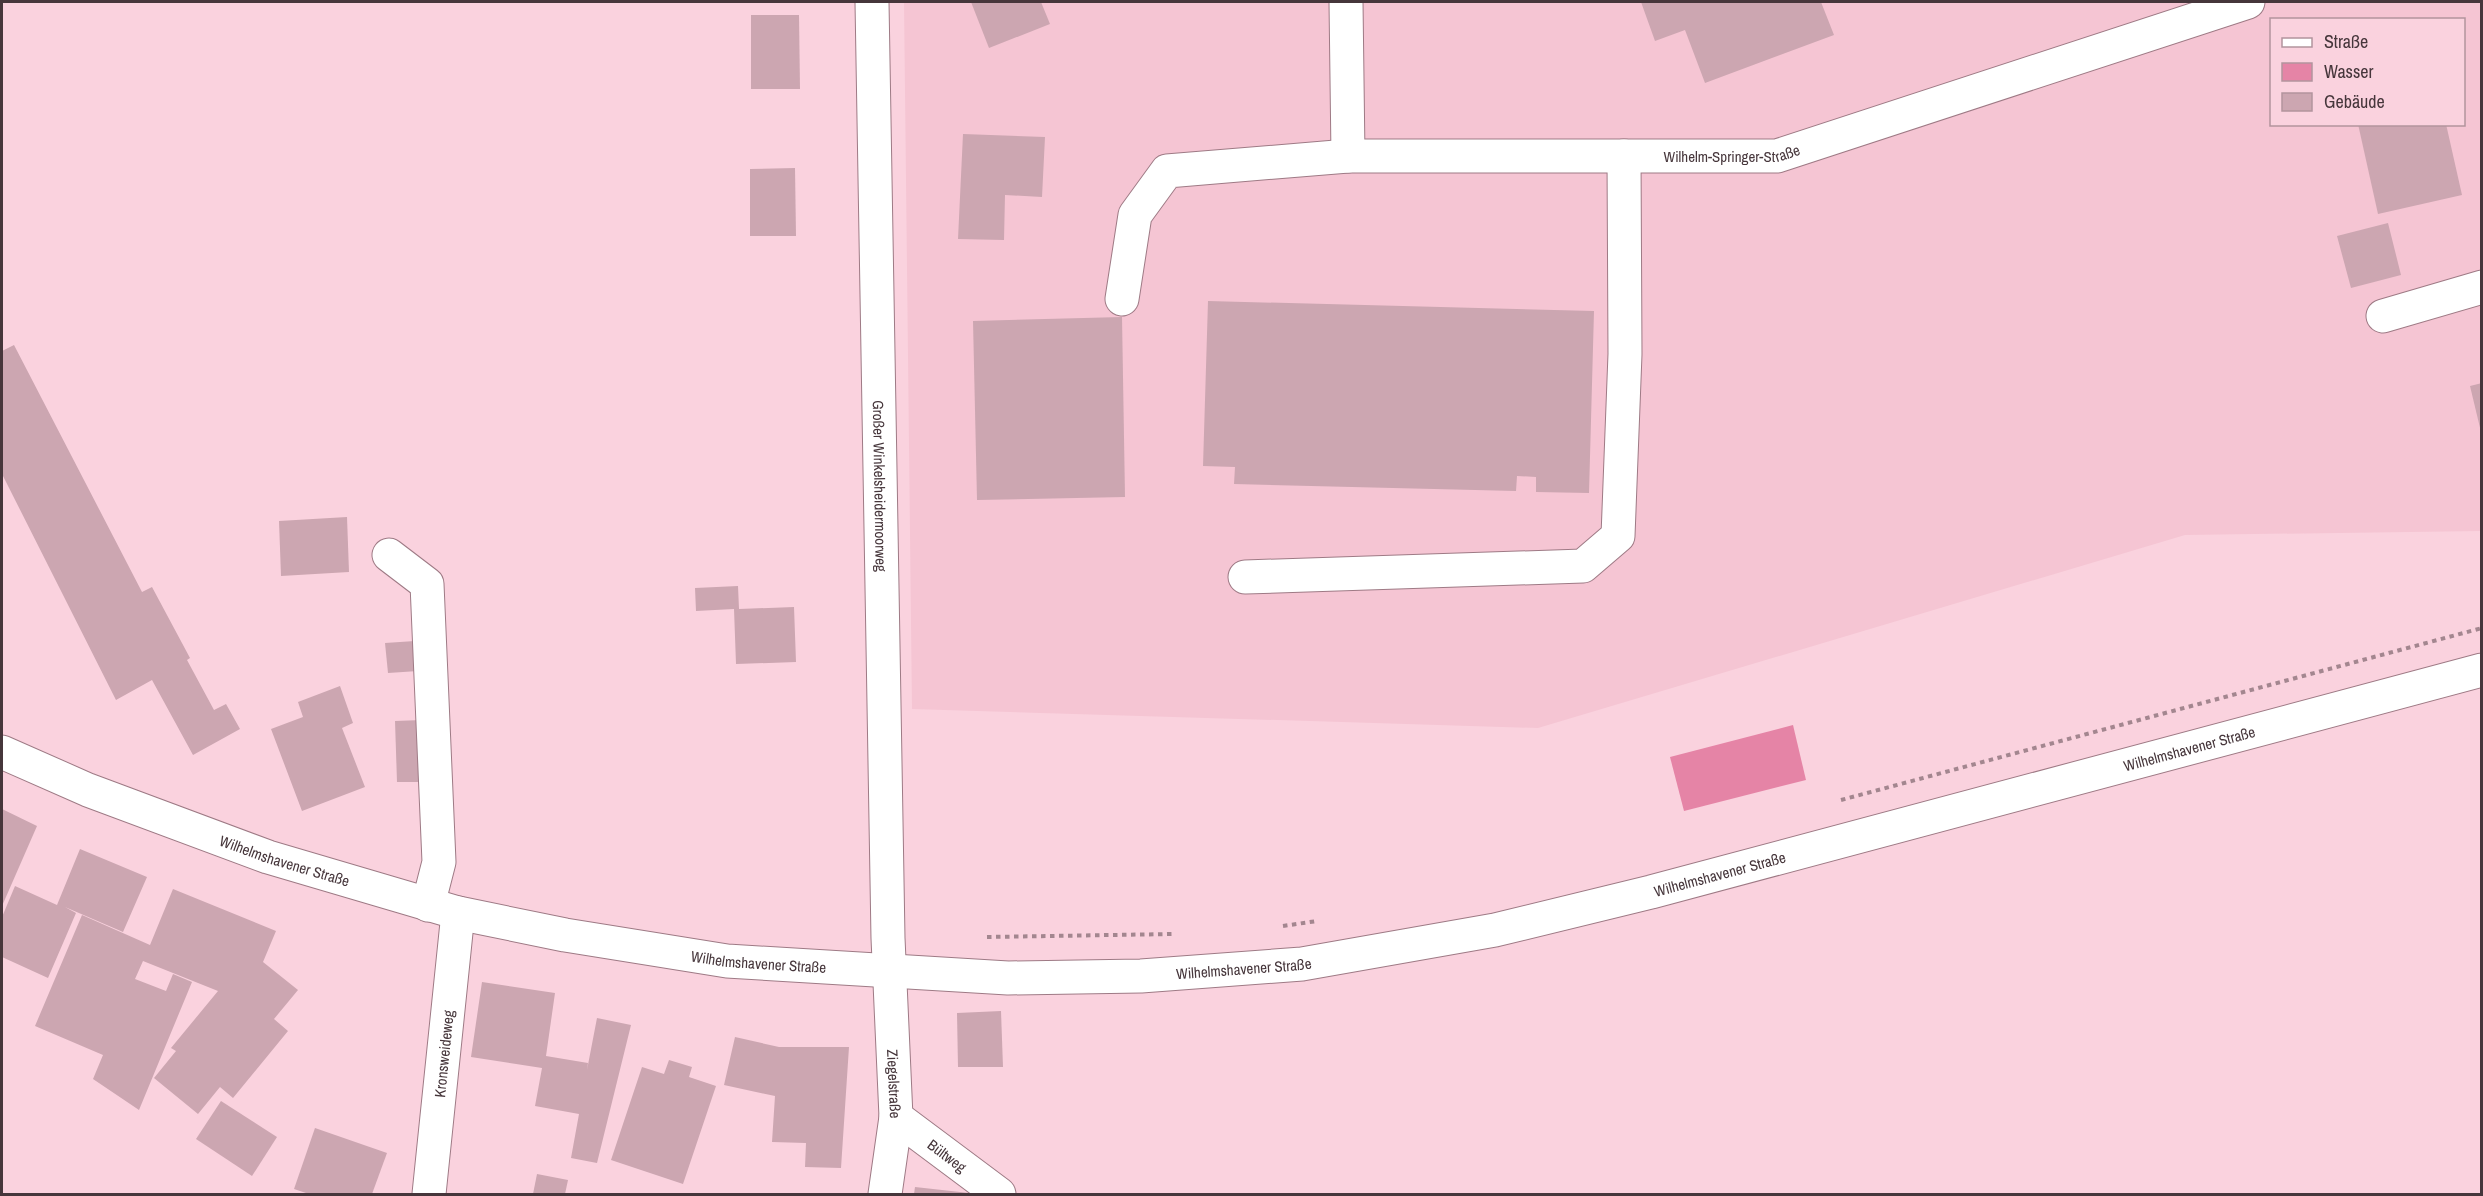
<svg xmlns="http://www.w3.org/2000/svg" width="2483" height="1196" viewBox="0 0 2483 1196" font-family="'Archivo Narrow',sans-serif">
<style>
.built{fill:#f5c5d3;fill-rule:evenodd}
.water{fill:#e584a6}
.building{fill:#cca6b1}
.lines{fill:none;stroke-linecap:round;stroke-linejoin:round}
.minor-casing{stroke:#9e7a85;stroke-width:35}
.path{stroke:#a3868f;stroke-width:4;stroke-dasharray:4.5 4.5;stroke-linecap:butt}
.minor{stroke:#fff;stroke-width:33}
.labels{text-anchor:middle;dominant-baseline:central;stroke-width:5;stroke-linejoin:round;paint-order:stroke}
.street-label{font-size:15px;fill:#46363b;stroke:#fad2de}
</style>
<rect width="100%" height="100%" fill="#fad2de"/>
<path class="built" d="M 904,2 L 2481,2 L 2481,531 L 2185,535 L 1538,728 L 912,709 ZM 2272,20 L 2464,20 L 2464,124 L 2272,124 Z"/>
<polygon class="water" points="1793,725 1806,780 1684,811 1670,757"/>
<g class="building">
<polygon points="971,2 1041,2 1050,24 989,48"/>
<polygon points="1641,2 1821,2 1834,35 1705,83 1685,30 1655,41"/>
<polygon points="751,15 799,15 800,89 751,89"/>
<polygon points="2358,124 2446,124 2462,195 2378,214"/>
<polygon points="963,134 1045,137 1042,197 1005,195 1004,240 958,239"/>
<polygon points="795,168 796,236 750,236 750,169"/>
<polygon points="2388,223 2401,275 2351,288 2337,236"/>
<polygon points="1208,301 1594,311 1589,493 1536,492 1536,477 1517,476 1516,491 1234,484 1235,467 1203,466"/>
<polygon points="1122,317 1125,497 977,500 973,321"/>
<polygon points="14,345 142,592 152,587 190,658 187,660 214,710 226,704 240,729 193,755 152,680 116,700 2,474 2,351"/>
<polygon points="2482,383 2482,432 2481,432 2470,386"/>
<polygon points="347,517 349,572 281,576 279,521"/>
<polygon points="738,586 739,609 794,607 796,662 736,664 734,609 696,611 695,588"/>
<polygon points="415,641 418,671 388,673 385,643"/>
<polygon points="340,686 353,723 342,728 365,787 302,811 271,729 303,717 298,702"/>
<polygon points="422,720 424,782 397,782 395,721"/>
<polygon points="2,809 37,826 2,906"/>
<polygon points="80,849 147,877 123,932 65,907 76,913 48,978 2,957 2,917 15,886 57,905"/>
<polygon points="173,889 276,931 263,962 298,990 274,1019 288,1031 233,1098 220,1087 198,1114 154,1078 176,1051 171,1048 218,991 143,961 135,979 166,991 173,974 192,982 139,1110 93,1079 103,1055 35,1026 82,915 150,945"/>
<polygon points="482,982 555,993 546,1056 588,1063 587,1070 597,1018 631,1025 597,1163 571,1158 579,1114 535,1106 542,1068 471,1057"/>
<polygon points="1001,1011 1003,1067 958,1067 957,1013"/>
<polygon points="735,1037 779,1047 849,1047 841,1168 805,1167 806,1143 772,1142 775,1096 724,1085"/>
<polygon points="669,1060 692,1067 689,1077 716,1086 683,1184 611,1160 642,1067 664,1074"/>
<polygon points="221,1101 277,1137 252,1176 196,1139"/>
<polygon points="315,1128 387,1153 372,1194 309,1194 294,1189"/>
<polygon points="537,1174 568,1180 565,1194 533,1194"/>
<polygon points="915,1187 969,1193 969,1194 914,1194"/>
</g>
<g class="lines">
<defs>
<g id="minor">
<path id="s1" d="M 872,2 L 888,938 L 896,1117 L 885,1194"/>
<path id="s2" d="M 1346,2 L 1348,156 L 1777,156 L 2248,2"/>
<polyline points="1122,299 1135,215 1167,171 1348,156"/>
<polyline points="2383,316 2482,287"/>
<polyline points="389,555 427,584 439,862 428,905"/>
<polyline points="1245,577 1583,566 1618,536 1625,354 1624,156"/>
<path id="s3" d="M 2,752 L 88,790 L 268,857 L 458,913 L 565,935 L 727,961 L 1008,978 L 1141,976 L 1302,964 L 1495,930 L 1651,892 L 2482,670"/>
<path id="s4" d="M 896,1117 L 999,1194"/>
<path id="s5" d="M 429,1194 L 458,913"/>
</g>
</defs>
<use href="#minor" class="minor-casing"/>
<g class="path">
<polyline points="1841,800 2482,628"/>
<polyline points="1283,926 1317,921"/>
<polyline points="987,937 1174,934"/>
</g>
<use href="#minor" class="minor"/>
</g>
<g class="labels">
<g class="street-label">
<text stroke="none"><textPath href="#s2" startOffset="538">Wilhelm-Springer-Straße</textPath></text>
<text stroke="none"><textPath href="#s1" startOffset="484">Großer Winkelsheidermoorweg</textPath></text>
<text stroke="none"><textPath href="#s3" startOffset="2247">Wilhelmshavener Straße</textPath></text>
<text stroke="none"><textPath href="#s3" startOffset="303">Wilhelmshavener Straße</textPath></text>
<text stroke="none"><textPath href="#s3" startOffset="1761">Wilhelmshavener Straße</textPath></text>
<text stroke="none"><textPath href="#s3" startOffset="789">Wilhelmshavener Straße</textPath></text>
<text stroke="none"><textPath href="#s3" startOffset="1275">Wilhelmshavener Straße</textPath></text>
<text stroke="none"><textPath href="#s5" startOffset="141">Kronsweideweg</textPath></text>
<text stroke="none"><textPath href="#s1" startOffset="1082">Ziegelstraße</textPath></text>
<text stroke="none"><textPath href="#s4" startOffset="64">Bültweg</textPath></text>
</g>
</g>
<rect width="2483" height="1196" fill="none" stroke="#46363b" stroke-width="6"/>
<rect x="2270" y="18" width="195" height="108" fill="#fad2de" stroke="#b2949d" stroke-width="1.5"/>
<rect x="2282" y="38" width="30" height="9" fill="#ffffff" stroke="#b2949d" stroke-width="1.5"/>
<text x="2324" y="48" font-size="18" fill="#46363b">Straße</text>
<rect x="2282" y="63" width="30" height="18" fill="#e584a6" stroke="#b2949d" stroke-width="1.5"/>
<text x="2324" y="78" font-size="18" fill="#46363b">Wasser</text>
<rect x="2282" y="93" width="30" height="18" fill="#cca6b1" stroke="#b2949d" stroke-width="1.5"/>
<text x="2324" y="108" font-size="18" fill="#46363b">Gebäude</text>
</svg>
